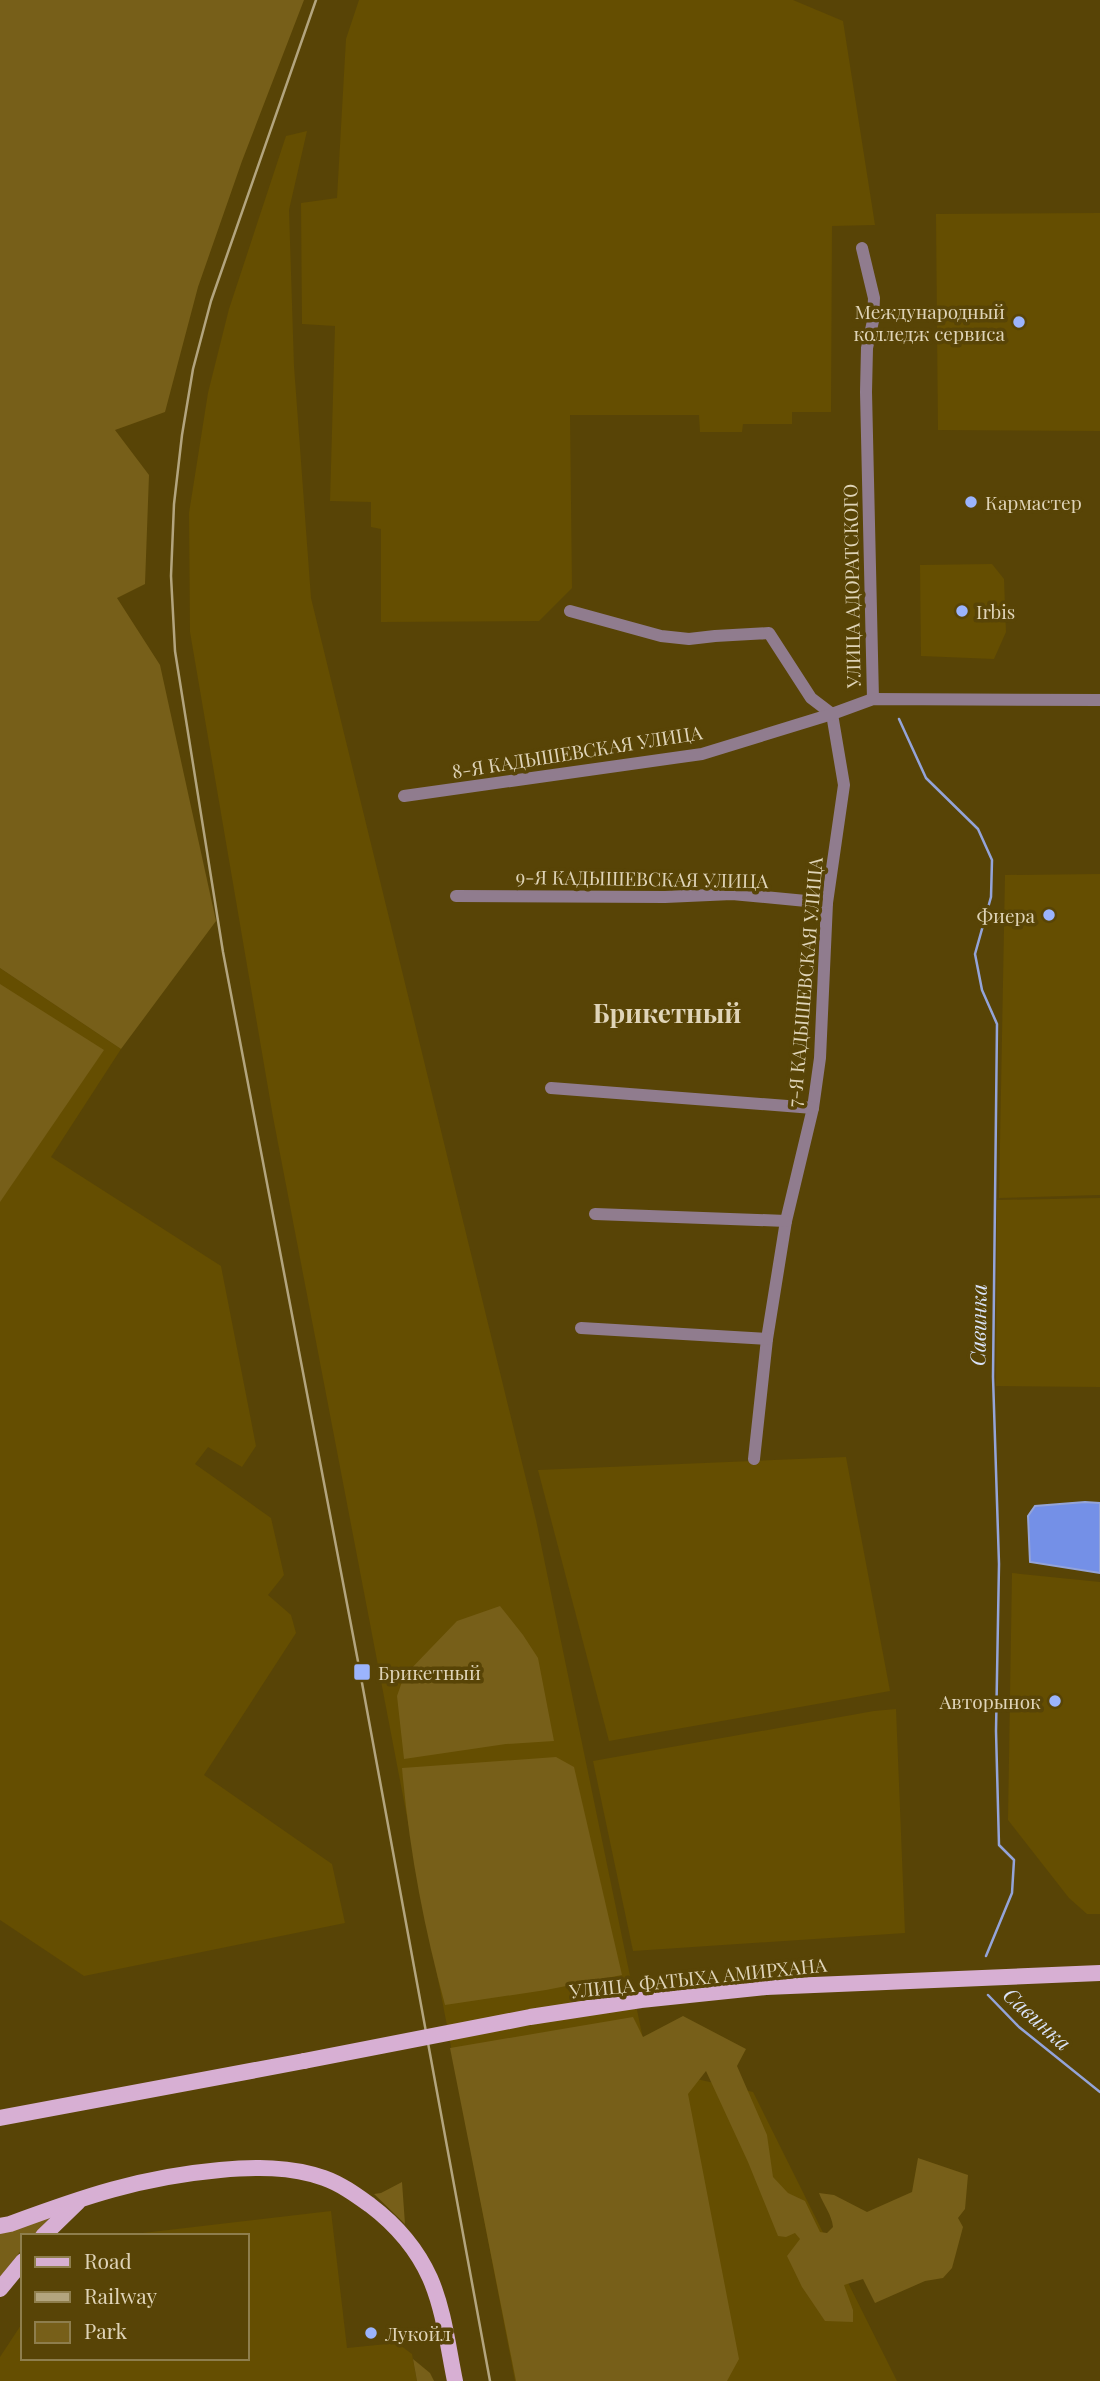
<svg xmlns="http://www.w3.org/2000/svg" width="1100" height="2381" viewBox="0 0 1100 2381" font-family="'Playfair Display',serif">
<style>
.built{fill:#654e01}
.green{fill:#775f19}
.water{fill:#7490e7;stroke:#94a4d9;stroke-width:2}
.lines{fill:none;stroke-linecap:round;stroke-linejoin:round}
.stream{stroke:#94a4d9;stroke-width:2.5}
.minor{stroke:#907c8e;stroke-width:12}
.major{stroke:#d7afd3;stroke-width:16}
.rail{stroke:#b3a57e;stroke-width:2.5}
.major-bridge{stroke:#d7afd3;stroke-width:16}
.poi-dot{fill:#9bb4fd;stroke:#584406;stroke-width:2.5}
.labels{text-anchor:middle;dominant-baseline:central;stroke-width:7;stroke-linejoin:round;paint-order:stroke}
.poi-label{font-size:19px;fill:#dfd4b8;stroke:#584406;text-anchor:start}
.street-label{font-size:19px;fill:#dfd4b8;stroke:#584406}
.water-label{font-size:21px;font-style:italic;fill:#dae3f9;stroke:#584406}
.district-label{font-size:26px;font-weight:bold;fill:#dfd4b8;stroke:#584406}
</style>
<rect width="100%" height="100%" fill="#584406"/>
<g class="built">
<polygon points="359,0 793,0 843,21 875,225 832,226 831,412 792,412 792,424 743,424 742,432 700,432 699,415 570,415 572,588 539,621 381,622 381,529 371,527 371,502 330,501 335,326 302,324 301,203 337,198 346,39"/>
<polygon points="307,131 289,210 294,366 311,598 536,1520 649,2068 753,2092 897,2381 515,2381 273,1117 190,632 189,513 208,393 229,309 286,136"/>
<polygon points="1100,213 1100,431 938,430 936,214"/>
<polygon points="992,564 1004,579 1006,632 994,659 921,656 920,565"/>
<polygon points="1100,874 1100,1195 999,1198 1005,875"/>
<polygon points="0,968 121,1049 51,1157 221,1266 256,1446 242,1467 208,1447 195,1464 271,1518 284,1575 268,1595 291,1615 296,1633 204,1775 332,1864 345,1923 84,1976 0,1920"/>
<polygon points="1100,1198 1100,1387 996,1386 997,1200"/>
<polygon points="846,1457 890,1691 609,1741 538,1470"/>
<polygon points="1012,1573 1100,1582 1100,1914 1087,1914 1069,1898 1008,1820"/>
<polygon points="896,1709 905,1933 633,1951 593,1761 874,1711"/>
<polygon points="331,2211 347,2348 397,2343 412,2354 417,2381 0,2381 0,2357 23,2322 23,2358 247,2358 247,2236 117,2236"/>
</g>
<g class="green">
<polygon points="0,0 304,0 242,161 198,287 165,412 115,430 149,475 145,584 117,598 160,665 216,921 121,1049 0,968"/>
<polygon points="0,984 104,1050 0,1202"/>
<polygon points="500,1606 523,1635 538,1658 554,1741 506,1744 404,1759 397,1696 404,1676 457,1621"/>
<path d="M 556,1757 L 574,1767 L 622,1975 L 546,1990 L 445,2005 C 424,1928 409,1849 402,1768 Z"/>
<path d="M 683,2016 L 746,2049 L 737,2066 L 767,2135 L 773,2177 L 788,2193 L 805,2201 L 820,2232 L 827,2233 L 833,2227 C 832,2215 823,2204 819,2193 L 834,2195 L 867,2212 L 912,2192 L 918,2158 L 968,2175 L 965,2209 L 958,2218 L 963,2227 L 952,2268 L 943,2278 L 925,2281 L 875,2303 L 863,2279 L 844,2285 L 853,2310 L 853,2322 L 825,2321 L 802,2287 L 787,2256 L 800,2239 L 795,2233 L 786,2237 L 778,2236 L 748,2162 L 706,2071 L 688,2094 L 739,2359 L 727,2381 L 516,2381 L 450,2048 L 633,2017 L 643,2037 Z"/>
<polygon points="402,2182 405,2224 374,2194 381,2193"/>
<polygon points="53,2214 33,2236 23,2236 23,2248 0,2277 0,2233"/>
<polygon points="413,2359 430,2373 434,2381 417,2381"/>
</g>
<polygon class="water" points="1085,1502 1100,1503 1100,1573 1030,1562 1028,1516 1035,1506"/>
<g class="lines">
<g class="stream">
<polyline points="899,719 926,778 978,829 992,860 991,897 975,954 982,990 997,1024 993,1377 999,1564 996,1731 999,1845 1014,1860 1012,1893 986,1956"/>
<polyline points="988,1995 1019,2027 1100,2092"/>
</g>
<g class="minor">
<polyline points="862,248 874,298 873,321 867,348 866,392 873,699"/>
<polyline points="570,611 661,636 689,639 715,636 769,633 811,698 832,714 844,785 827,903 820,1058 813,1108 786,1221 767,1339 754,1459"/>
<polyline points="404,796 702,754 832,714 873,699 1100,700"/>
<polyline points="456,896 665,897 732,894 827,903"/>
<polyline points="551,1088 813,1108"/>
<polyline points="595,1214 786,1221"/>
<polyline points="581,1328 767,1339"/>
</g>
<g class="major">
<polyline points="766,1987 1100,1973"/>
<polyline points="0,2118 304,2061"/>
<path d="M 0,2226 L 10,2224 C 83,2197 141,2177 220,2170 C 255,2167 290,2166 324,2178 C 341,2184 356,2195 370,2205 C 395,2224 417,2249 430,2278 C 444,2310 448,2347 455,2381"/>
<polyline points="43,2236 78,2202"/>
<polyline points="0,2289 23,2261"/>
</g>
<polyline class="rail" points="316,0 211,301 193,369 182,435 174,504 171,576 175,651 223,952 360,1672 490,2381"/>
<polyline class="major-bridge" points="304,2061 530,2017 641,2000 766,1987"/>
</g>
<g class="poi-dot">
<circle cx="1019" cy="322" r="7"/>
<circle cx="971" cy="502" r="7"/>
<circle cx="962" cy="611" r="7"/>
<circle cx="1049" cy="915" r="7"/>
<rect x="353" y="1663" width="18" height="18" rx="3.5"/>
<circle cx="1055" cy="1701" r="7"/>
<circle cx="371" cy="2333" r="7"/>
</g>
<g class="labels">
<g class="poi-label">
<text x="1005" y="311" text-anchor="end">Международный<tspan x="1005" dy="22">колледж сервиса</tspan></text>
<text x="985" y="502">Кармастер</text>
<text x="976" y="611">Irbis</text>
<text x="1035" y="915" text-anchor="end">Фиера</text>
<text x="378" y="1672">Брикетный</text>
<text x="1041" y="1701" text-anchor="end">Авторынок</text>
<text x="385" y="2333">Лукойл</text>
</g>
<g class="street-label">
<text transform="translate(851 586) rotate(-91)">УЛИЦА АДОРАТСКОГО</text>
<text transform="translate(577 751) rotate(-9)">8-Я КАДЫШЕВСКАЯ УЛИЦА</text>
<text transform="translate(642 878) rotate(1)">9-Я КАДЫШЕВСКАЯ УЛИЦА</text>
<text transform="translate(804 982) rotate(-85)">7-Я КАДЫШЕВСКАЯ УЛИЦА</text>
<text transform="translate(698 1977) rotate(-6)">УЛИЦА ФАТЫХА АМИРХАНА</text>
</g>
<g class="water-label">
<text transform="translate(977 1325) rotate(-89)">Савинка</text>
<text transform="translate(1038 2018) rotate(42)">Савинка</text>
</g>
<g class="district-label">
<text x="667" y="1012">Брикетный</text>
</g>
</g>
<rect x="21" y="2234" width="228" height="126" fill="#584406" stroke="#8e7e4d" stroke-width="2"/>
<rect x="35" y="2257" width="35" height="10" fill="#d7afd3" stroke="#8e7e4d" stroke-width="2"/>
<text x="84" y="2269" font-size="21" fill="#dfd4b8">Road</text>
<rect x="35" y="2292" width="35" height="10" fill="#b3a57e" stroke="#8e7e4d" stroke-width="2"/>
<text x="84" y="2304" font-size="21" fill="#dfd4b8">Railway</text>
<rect x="35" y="2322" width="35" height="21" fill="#775f19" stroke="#8e7e4d" stroke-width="2"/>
<text x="84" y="2339" font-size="21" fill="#dfd4b8">Park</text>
</svg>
